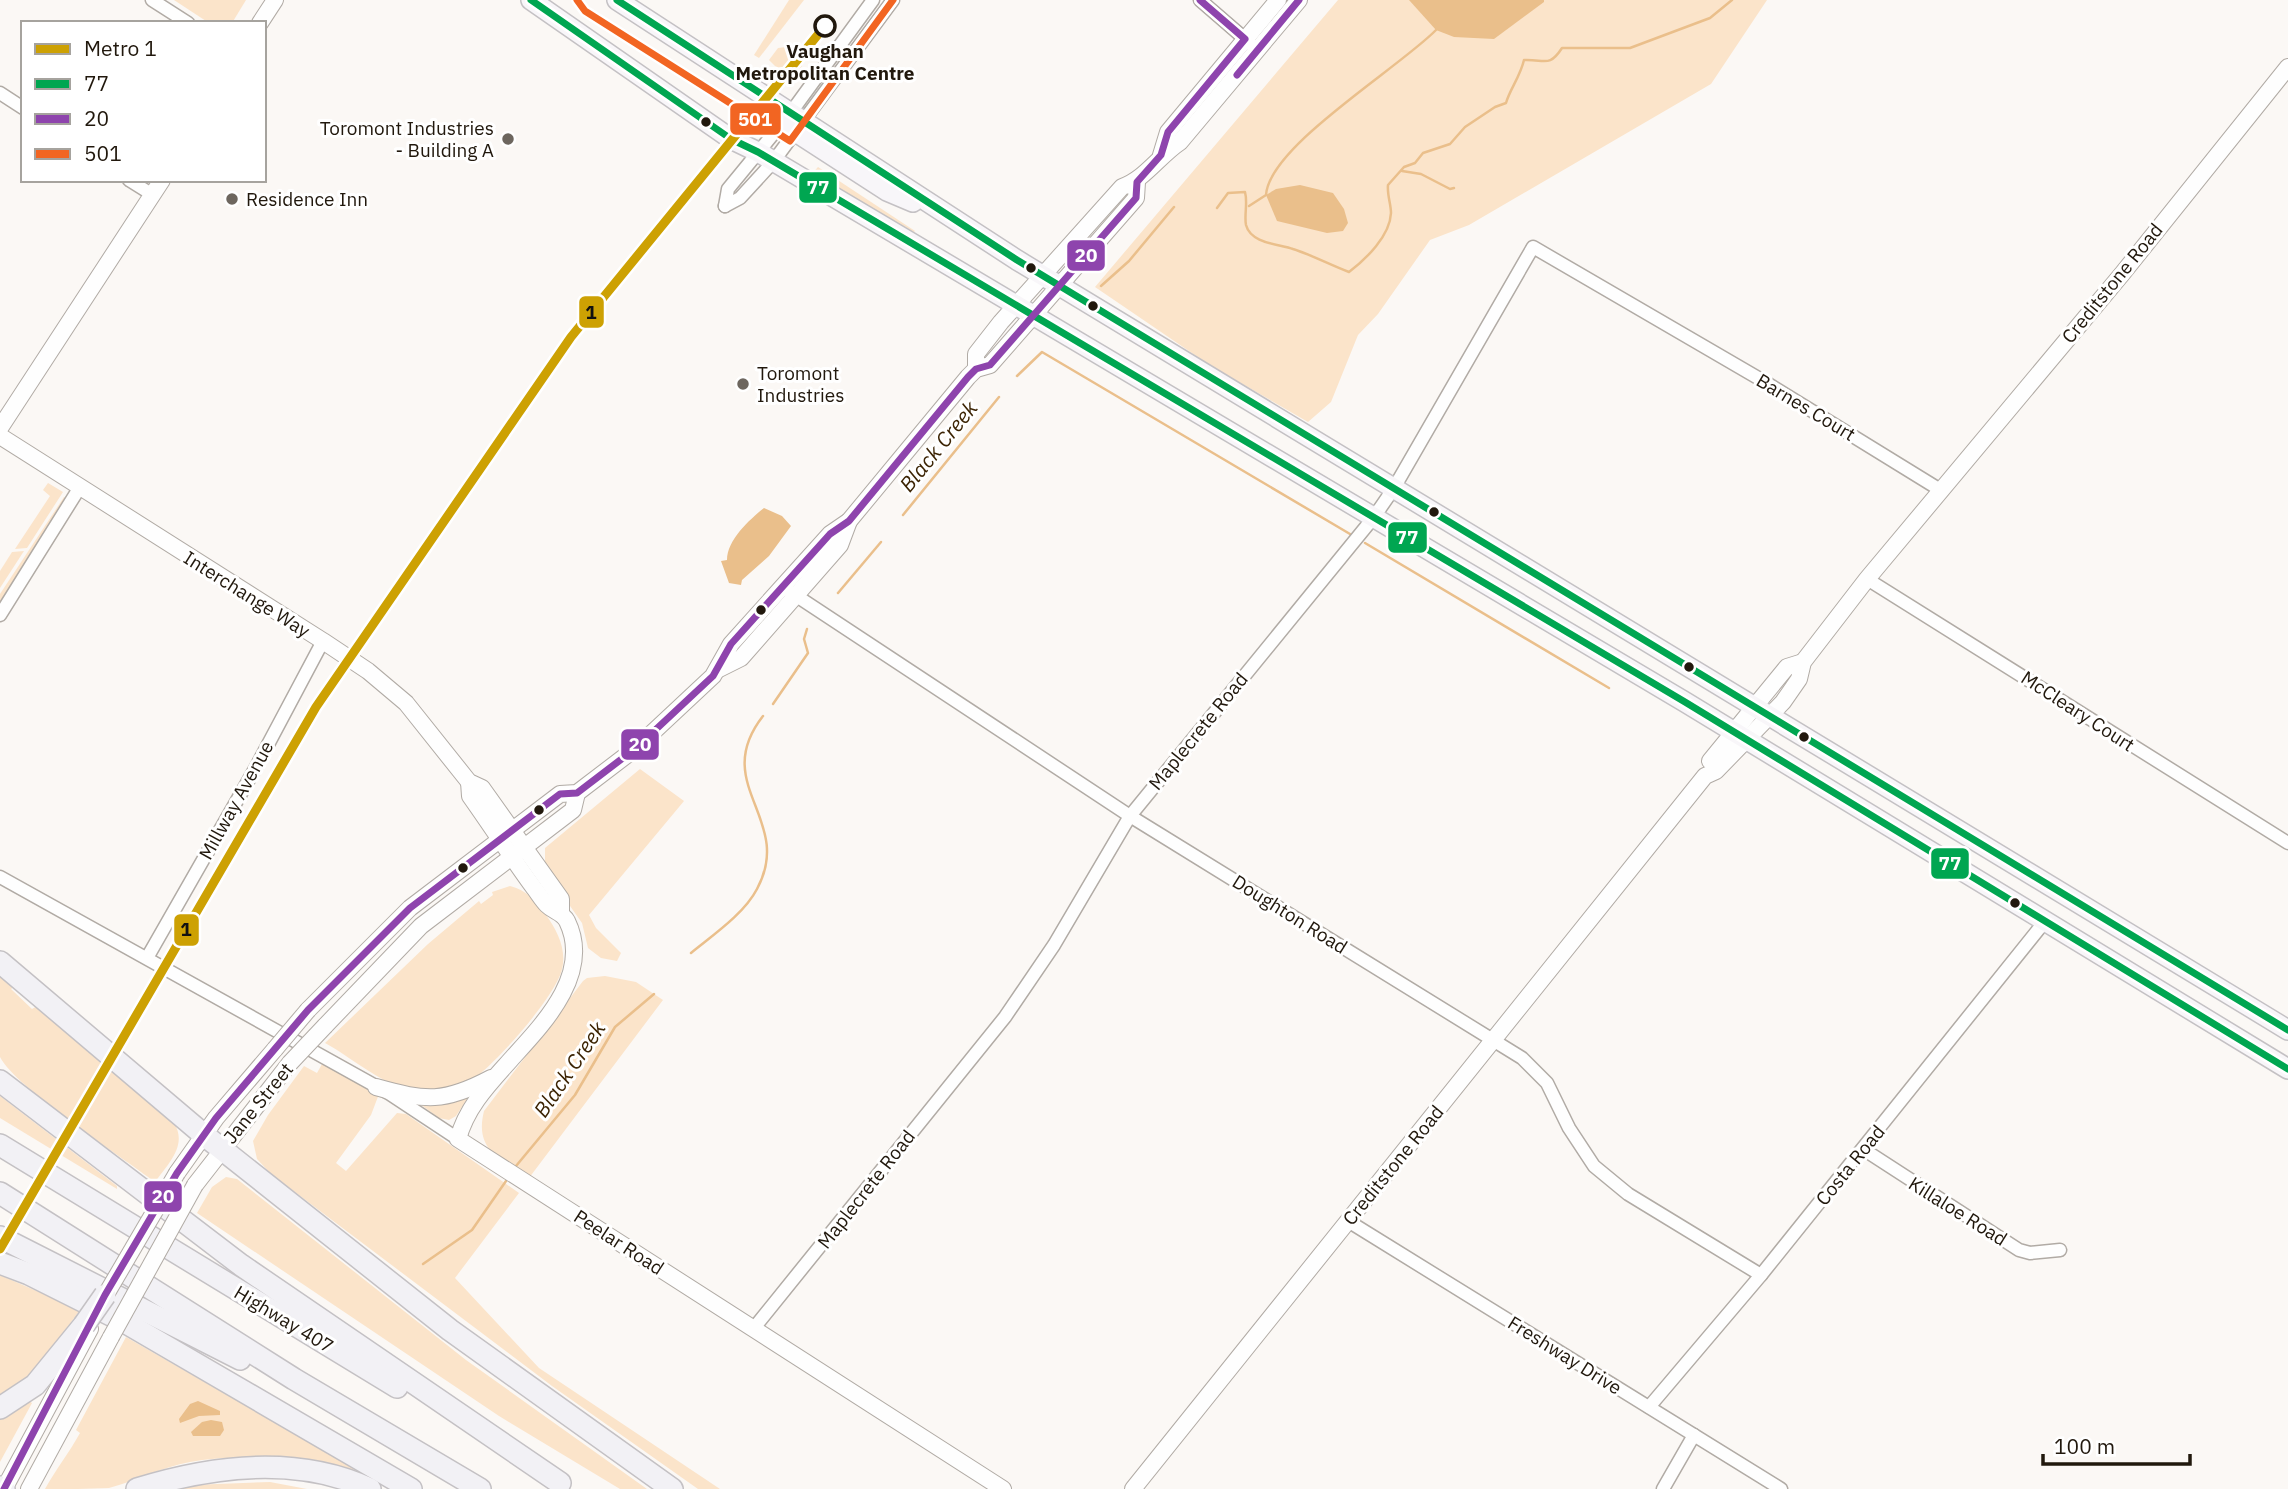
<svg xmlns="http://www.w3.org/2000/svg" width="2288" height="1489" viewBox="0 0 2288 1489" font-family="'IBM Plex Sans',sans-serif">
<style>
.green{fill:#fbe4ca}
.water{fill:#eabf8b}
.lines{fill:none;stroke-linecap:round;stroke-linejoin:round}
.stream{stroke:#eabf8b;stroke-width:2.5}
.street-casing{stroke:#b1aba5;stroke-width:15}
.secondary-casing{stroke:#b1aba5;stroke-width:18}
.primary-casing{stroke:#c4c1c4;stroke-width:22}
.highway-casing{stroke:#c4c1c4;stroke-width:24}
.street{stroke:#fefefe;stroke-width:12}
.secondary{stroke:#fefefe;stroke-width:16}
.primary{stroke:#f8f6f9;stroke-width:19}
.highway{stroke:#f2f1f5;stroke-width:21}
.secondary-bridge-casing{stroke:#b1aba5;stroke-width:18;stroke-linecap:butt}
.highway-bridge-casing{stroke:#c4c1c4;stroke-width:24;stroke-linecap:butt}
.secondary-bridge{stroke:#fefefe;stroke-width:16}
.highway-bridge{stroke:#f2f1f5;stroke-width:21}
.bus-1-casing{stroke:#fff;stroke-width:12}
.bus-2-casing{stroke:#fff;stroke-width:12}
.bus-3-casing{stroke:#fff;stroke-width:12}
.bus-1{stroke:#00a651;stroke-width:7}
.bus-2{stroke:#8e44ad;stroke-width:7}
.bus-3{stroke:#f26522;stroke-width:7}
.metro-1-casing{stroke:#fff;stroke-width:14}
.metro-1{stroke:#cda103;stroke-width:9}
.stop-dot{fill:#fff;stroke:#21180d;stroke-width:3.5}
.bus-dot{fill:#21180d;stroke:#fff;stroke-width:2.5}
.poi-dot{fill:#6d665e;stroke:#fff;stroke-width:2.5}
.labels{text-anchor:middle;dominant-baseline:central;stroke-width:6;stroke-linejoin:round;paint-order:stroke}
.stop-label{font-size:19px;font-weight:bold;fill:#21180d;stroke:#fff}
.poi-label{font-size:19px;fill:#21180d;stroke:#fff;text-anchor:start}
.street-label{font-size:19px;fill:#21180d;stroke:#fff}
.water-label{font-size:21px;font-style:italic;fill:#3c2404;stroke:#fff}
.line-badge{stroke:#fff;stroke-width:2.5}
.badge-label{font-size:19px;text-anchor:middle;font-weight:bold;fill:#fff}
.pale-badge-label{font-size:19px;text-anchor:middle;font-weight:bold;fill:#111}
</style>
<rect width="100%" height="100%" fill="#fbf8f5"/>
<g class="green">
<polygon points="174,0 246,0 232,23 209,23"/>
<polygon points="789,0 804,0 759,58 754,55"/>
<polygon points="1338,0 1767,0 1711,84 1469,225 1430,240 1378,314 1358,335 1331,402 1308,422 1208,364 1095,287"/>
<polygon points="786,47 801,58 802,66 795,75 775,66 769,60 778,48"/>
<polygon points="818,167 915,231 914,232 810,176"/>
<polygon points="48,483 63,492 27,548 15,549 50,496 43,490"/>
<polygon points="64,497 66,498 0,602 0,594"/>
<polygon points="24,551 0,588 0,571 12,552"/>
<polygon points="640,769 684,801 589,915 596,928 621,953 617,961 601,958 588,948 582,923 542,866 545,864 545,848"/>
<path d="M 510,886 C 528,891 535,900 546,915 C 557,930 567,950 562,969 C 556,998 481,1082 454,1092 C 448,1094 438,1095 433,1095 C 393,1095 355,1059 325,1043 L 428,944 L 479,901 L 481,904 L 493,895 L 492,892 Z"/>
<path d="M 0,971 L 16,985 L 11,989 L 32,1009 L 39,1005 L 174,1123 C 188,1145 168,1164 155,1182 C 122,1157 16,1088 0,1057 Z"/>
<path d="M 605,976 L 636,982 L 663,1000 L 529,1178 C 501,1159 474,1151 484,1111 L 583,981 L 587,978 Z"/>
<polygon points="322,1064 379,1094 371,1115 336,1163 346,1171 397,1113 406,1114 519,1193 455,1278 539,1368 720,1489 698,1489 552,1386 271,1174 257,1159 253,1141 268,1115 304,1066 317,1073"/>
<polygon points="0,1096 117,1186 117,1189 0,1118"/>
<polygon points="469,1096 456,1116 449,1120 439,1118 420,1104"/>
<polygon points="226,1177 237,1179 466,1360 647,1489 620,1489 499,1416 197,1213 212,1187"/>
<polygon points="0,1275 80,1310 28,1381 0,1398"/>
<path d="M 126,1337 L 365,1474 L 364,1477 C 306,1463 250,1451 190,1462 C 162,1467 136,1481 109,1488 C 90,1489 65,1489 45,1489 C 56,1469 69,1453 80,1433 L 76,1430 Z"/>
<polygon points="29,1401 32,1403 0,1462 0,1416"/>
<polygon points="270,1482 307,1489 179,1489 191,1485"/>
</g>
<g class="water">
<polygon points="1409,0 1544,0 1544,2 1494,39 1454,37 1436,30"/>
<polygon points="1300,185 1333,193 1344,209 1348,223 1343,231 1327,233 1277,221 1266,195 1276,189"/>
<path d="M 764,508 L 782,516 L 791,526 L 769,556 L 742,580 L 741,585 L 729,583 L 721,561 L 727,560 C 727,540 749,520 764,508 Z"/>
<polygon points="198,1401 220,1411 220,1415 199,1416 180,1423 179,1419 190,1404"/>
<polygon points="211,1420 222,1422 224,1430 220,1436 193,1436 191,1432 202,1422"/>
</g>
<g class="lines">
<g class="stream">
<polyline points="1402,171 1421,174 1450,189 1454,188"/>
<path d="M 1249,206 L 1266,195 C 1269,146 1399,68 1436,30"/>
<path d="M 1217,208 L 1228,193 L 1245,192 C 1248,203 1244,215 1246,225 C 1251,244 1280,244 1293,249 C 1312,255 1330,265 1349,272 C 1366,259 1390,236 1391,213 C 1391,204 1387,195 1388,185 L 1404,167 L 1415,163 L 1423,153 L 1450,144 L 1465,127 L 1495,107 L 1506,103 C 1510,89 1520,77 1524,60 C 1545,59 1549,68 1562,48 L 1630,48 L 1710,18 L 1732,0"/>
<polyline points="1101,286 1129,261 1174,207"/>
<polyline points="1017,376 1042,352 1350,534"/>
<polyline points="903,515 999,397"/>
<polyline points="1365,543 1609,688"/>
<polyline points="838,593 881,542"/>
<polyline points="773,704 808,653 804,639 807,629"/>
<path d="M 691,953 C 713,935 744,914 757,889 C 795,819 709,785 763,716"/>
<polyline points="516,1166 575,1095 615,1027 654,994"/>
<polyline points="423,1264 472,1230 506,1181"/>
</g>
<defs>
<g id="street">
<polyline points="152,0 188,23"/>
<polyline points="1200,0 1252,45"/>
<polyline points="0,93 23,108"/>
<polyline points="129,180 153,195"/>
<polyline points="725,206 740,198 773,162 893,0"/>
<polyline points="725,206 728,189 792,111 873,0"/>
<polyline points="1867,579 2288,843"/>
<polyline points="789,591 1130,816 1522,1058 1547,1083 1569,1128 1594,1166 1628,1194 1761,1275"/>
<polyline points="0,615 80,487"/>
<polyline points="0,877 390,1094 458,1139"/>
<polyline points="147,958 255,769 323,641"/>
<polyline points="1863,1149 2019,1250 2030,1253 2060,1250"/>
<polyline points="1348,1221 1781,1489"/>
<polyline points="754,1328 1005,1017 1054,945 1130,816 1374,517 1394,488 1533,247 1765,382 1942,491"/>
<polyline points="1649,1407 1761,1275 2046,920"/>
<polyline points="1663,1489 1694,1435"/>
</g>
<g id="secondary">
<polyline points="260,23 275,0"/>
<polyline points="1161,155 1168,132 1278,0"/>
<path d="M 976,369 L 976,354 L 1001,322 L 1122,187 C 1145,179 1159,156 1180,142 L 1299,0"/>
<polyline points="0,428 162,180"/>
<polyline points="0,436 323,641 368,671 406,703 469,782 482,788 561,899 561,912"/>
<polyline points="719,669 741,658 840,545 849,521"/>
<polyline points="1710,761 1787,667 1803,662"/>
<path d="M 469,782 L 470,796 C 492,827 512,858 534,888 C 538,893 542,900 547,905 C 554,912 562,912 567,921 C 592,972 546,1021 514,1056 C 492,1081 467,1105 458,1139 L 1003,1489"/>
<polyline points="308,1010 410,908 560,794 577,793 636,748 713,676 731,644 830,534 849,521 968,377 976,369 990,365 1136,198 1137,182"/>
<polyline points="325,1026 421,926 573,810 577,793"/>
<path d="M 376,1087 C 426,1101 444,1103 491,1078"/>
<polyline points="177,1173 216,1118 275,1049"/>
<polyline points="195,1185 290,1063"/>
<polyline points="4,1489 90,1329"/>
<polyline points="29,1489 111,1337"/>
<polyline points="1133,1489 1705,776 1716,771 1783,702 1799,679 1803,662 1867,579 2122,274 2288,67"/>
</g>
<g id="primary">
<polyline points="531,0 731,139 758,152 1685,702 2288,1069"/>
<polyline points="617,0 1017,260 2288,1030"/>
<polyline points="782,123 887,191 913,202"/>
</g>
<g id="highway">
<polyline points="0,962 204,1135 450,1330 672,1489"/>
<polyline points="0,1081 241,1265 560,1483"/>
<polyline points="0,1145 397,1387"/>
<polyline points="0,1193 294,1379 480,1489"/>
<polyline points="0,1237 240,1359"/>
<polyline points="0,1263 29,1274 121,1320 411,1489"/>
<polyline points="0,1408 35,1385 84,1325"/>
<polyline points="0,1487 4,1489"/>
<path d="M 137,1489 C 211,1466 297,1455 370,1489"/>
</g>
</defs>
<use href="#street" class="street-casing"/>
<use href="#secondary" class="secondary-casing"/>
<use href="#primary" class="primary-casing"/>
<use href="#highway" class="highway-casing"/>
<use href="#street" class="street"/>
<use href="#secondary" class="secondary"/>
<use href="#primary" class="primary"/>
<use href="#highway" class="highway"/>
<defs>
<g id="secondary-bridge">
<polyline points="275,1049 308,1010"/>
<polyline points="290,1063 325,1026"/>
<polyline points="101,1303 177,1173"/>
<polyline points="111,1337 195,1185"/>
</g>
<polyline id="highway-bridge" points="84,1325 105,1295"/>
</defs>
<use href="#secondary-bridge" class="secondary-bridge-casing"/>
<use href="#highway-bridge" class="highway-bridge-casing"/>
<use href="#secondary-bridge" class="secondary-bridge"/>
<use href="#highway-bridge" class="highway-bridge"/>
<defs>
<g id="bus-1">
<polyline points="531,0 731,139 758,152 1685,702 2288,1069"/>
<polyline points="617,0 1017,260 2288,1030"/>
</g>
<g id="bus-2">
<polyline points="1237,75 1299,0"/>
<polyline points="4,1489 105,1295 177,1173 216,1118 308,1010 410,908 560,794 577,793 636,748 713,676 731,644 830,534 849,521 968,377 976,369 990,365 1136,198 1137,182 1161,155 1168,132 1245,39 1200,0"/>
</g>
<polyline id="bus-3" points="577,0 585,11 790,141 893,0"/>
</defs>
<use href="#bus-1" class="bus-1-casing"/>
<use href="#bus-2" class="bus-2-casing"/>
<use href="#bus-3" class="bus-3-casing"/>
<use href="#bus-1" class="bus-1"/>
<use href="#bus-2" class="bus-2"/>
<use href="#bus-3" class="bus-3"/>
<defs>
<polyline id="metro-1" points="0,1249 316,707 571,337 825,26"/>
</defs>
<use href="#metro-1" class="metro-1-casing"/>
<use href="#metro-1" class="metro-1"/>
</g>
<circle class="stop-dot" cx="825" cy="26" r="10"/>
<g class="bus-dot">
<circle cx="706" cy="122" r="6"/>
<circle cx="1031" cy="268" r="6"/>
<circle cx="1093" cy="306" r="6"/>
<circle cx="1434" cy="512" r="6"/>
<circle cx="761" cy="610" r="6"/>
<circle cx="1689" cy="667" r="6"/>
<circle cx="1804" cy="737" r="6"/>
<circle cx="539" cy="810" r="6"/>
<circle cx="463" cy="868" r="6"/>
<circle cx="2015" cy="903" r="6"/>
</g>
<g class="poi-dot">
<circle cx="508" cy="139" r="7"/>
<circle cx="232" cy="199" r="7"/>
<circle cx="743" cy="384" r="7"/>
</g>
<g class="labels">
<g class="stop-label">
<text x="825" y="51">Vaughan<tspan x="825" dy="22">Metropolitan Centre</tspan></text>
</g>
<g class="poi-label">
<text x="494" y="128" text-anchor="end">Toromont Industries<tspan x="494" dy="22">- Building A</tspan></text>
<text x="246" y="199">Residence Inn</text>
<text x="757" y="373">Toromont<tspan x="757" dy="22">Industries</tspan></text>
</g>
<g class="street-label">
<text transform="translate(2112 283) rotate(-51)">Creditstone Road</text>
<text transform="translate(1806 407) rotate(31)">Barnes Court</text>
<text transform="translate(247 594) rotate(32)">Interchange Way</text>
<text transform="translate(2078 711) rotate(33)">McCleary Court</text>
<text transform="translate(1198 731) rotate(-51)">Maplecrete Road</text>
<text transform="translate(236 800) rotate(-61)">Millway Avenue</text>
<text transform="translate(1290 914) rotate(32)">Doughton Road</text>
<text transform="translate(258 1103) rotate(-51)">Jane Street</text>
<text transform="translate(1393 1165) rotate(-51)">Creditstone Road</text>
<text transform="translate(1850 1165) rotate(-51)">Costa Road</text>
<text transform="translate(866 1189) rotate(-52)">Maplecrete Road</text>
<text transform="translate(1958 1211) rotate(32)">Killaloe Road</text>
<text transform="translate(619 1242) rotate(33)">Peelar Road</text>
<text transform="translate(284 1319) rotate(31)">Highway 407</text>
<text transform="translate(1565 1355) rotate(32)">Freshway Drive</text>
</g>
<g class="water-label">
<text transform="translate(938 446) rotate(-51)">Black Creek</text>
<text transform="translate(569 1069) rotate(-56)">Black Creek</text>
</g>
</g>
<g class="line-badge">
<rect x="729" y="102" width="53" height="34" rx="7" fill="#f26522"/>
<rect x="798" y="171" width="40" height="33" rx="7" fill="#00a651"/>
<rect x="1066" y="239" width="40" height="33" rx="7" fill="#8e44ad"/>
<rect x="578" y="295" width="27" height="34" rx="7" fill="#cda103"/>
<rect x="1387" y="521" width="41" height="33" rx="7" fill="#00a651"/>
<rect x="620" y="728" width="40" height="33" rx="7" fill="#8e44ad"/>
<rect x="1930" y="847" width="40" height="33" rx="7" fill="#00a651"/>
<rect x="173" y="913" width="27" height="34" rx="7" fill="#cda103"/>
<rect x="143" y="1180" width="40" height="33" rx="7" fill="#8e44ad"/>
</g>
<g class="badge-label">
<text x="755" y="126">501</text>
<text x="818" y="194">77</text>
<text x="1086" y="262">20</text>
<text x="1407" y="544">77</text>
<text x="640" y="751">20</text>
<text x="1950" y="870">77</text>
<text x="163" y="1203">20</text>
</g>
<g class="pale-badge-label">
<text x="591" y="319">1</text>
<text x="186" y="936">1</text>
</g>
<rect x="21" y="21" width="245" height="161" fill="#ffffff" stroke="#a6a39e" stroke-width="2"/>
<rect x="35" y="44" width="35" height="10" fill="#cda103" stroke="#a6a39e" stroke-width="2"/>
<text x="84" y="56" font-size="21" fill="#21180d">Metro 1</text>
<rect x="35" y="79" width="35" height="10" fill="#00a651" stroke="#a6a39e" stroke-width="2"/>
<text x="84" y="91" font-size="21" fill="#21180d">77</text>
<rect x="35" y="114" width="35" height="10" fill="#8e44ad" stroke="#a6a39e" stroke-width="2"/>
<text x="84" y="126" font-size="21" fill="#21180d">20</text>
<rect x="35" y="149" width="35" height="10" fill="#f26522" stroke="#a6a39e" stroke-width="2"/>
<text x="84" y="161" font-size="21" fill="#21180d">501</text>
<path d="M2043 1454v10h147v-10" fill="none" stroke="#21180d" stroke-width="3.5"/>
<text x="2054" y="1454" font-size="21" fill="#21180d" stroke="#ffffff" stroke-width="5" paint-order="stroke">100 m</text>
</svg>
